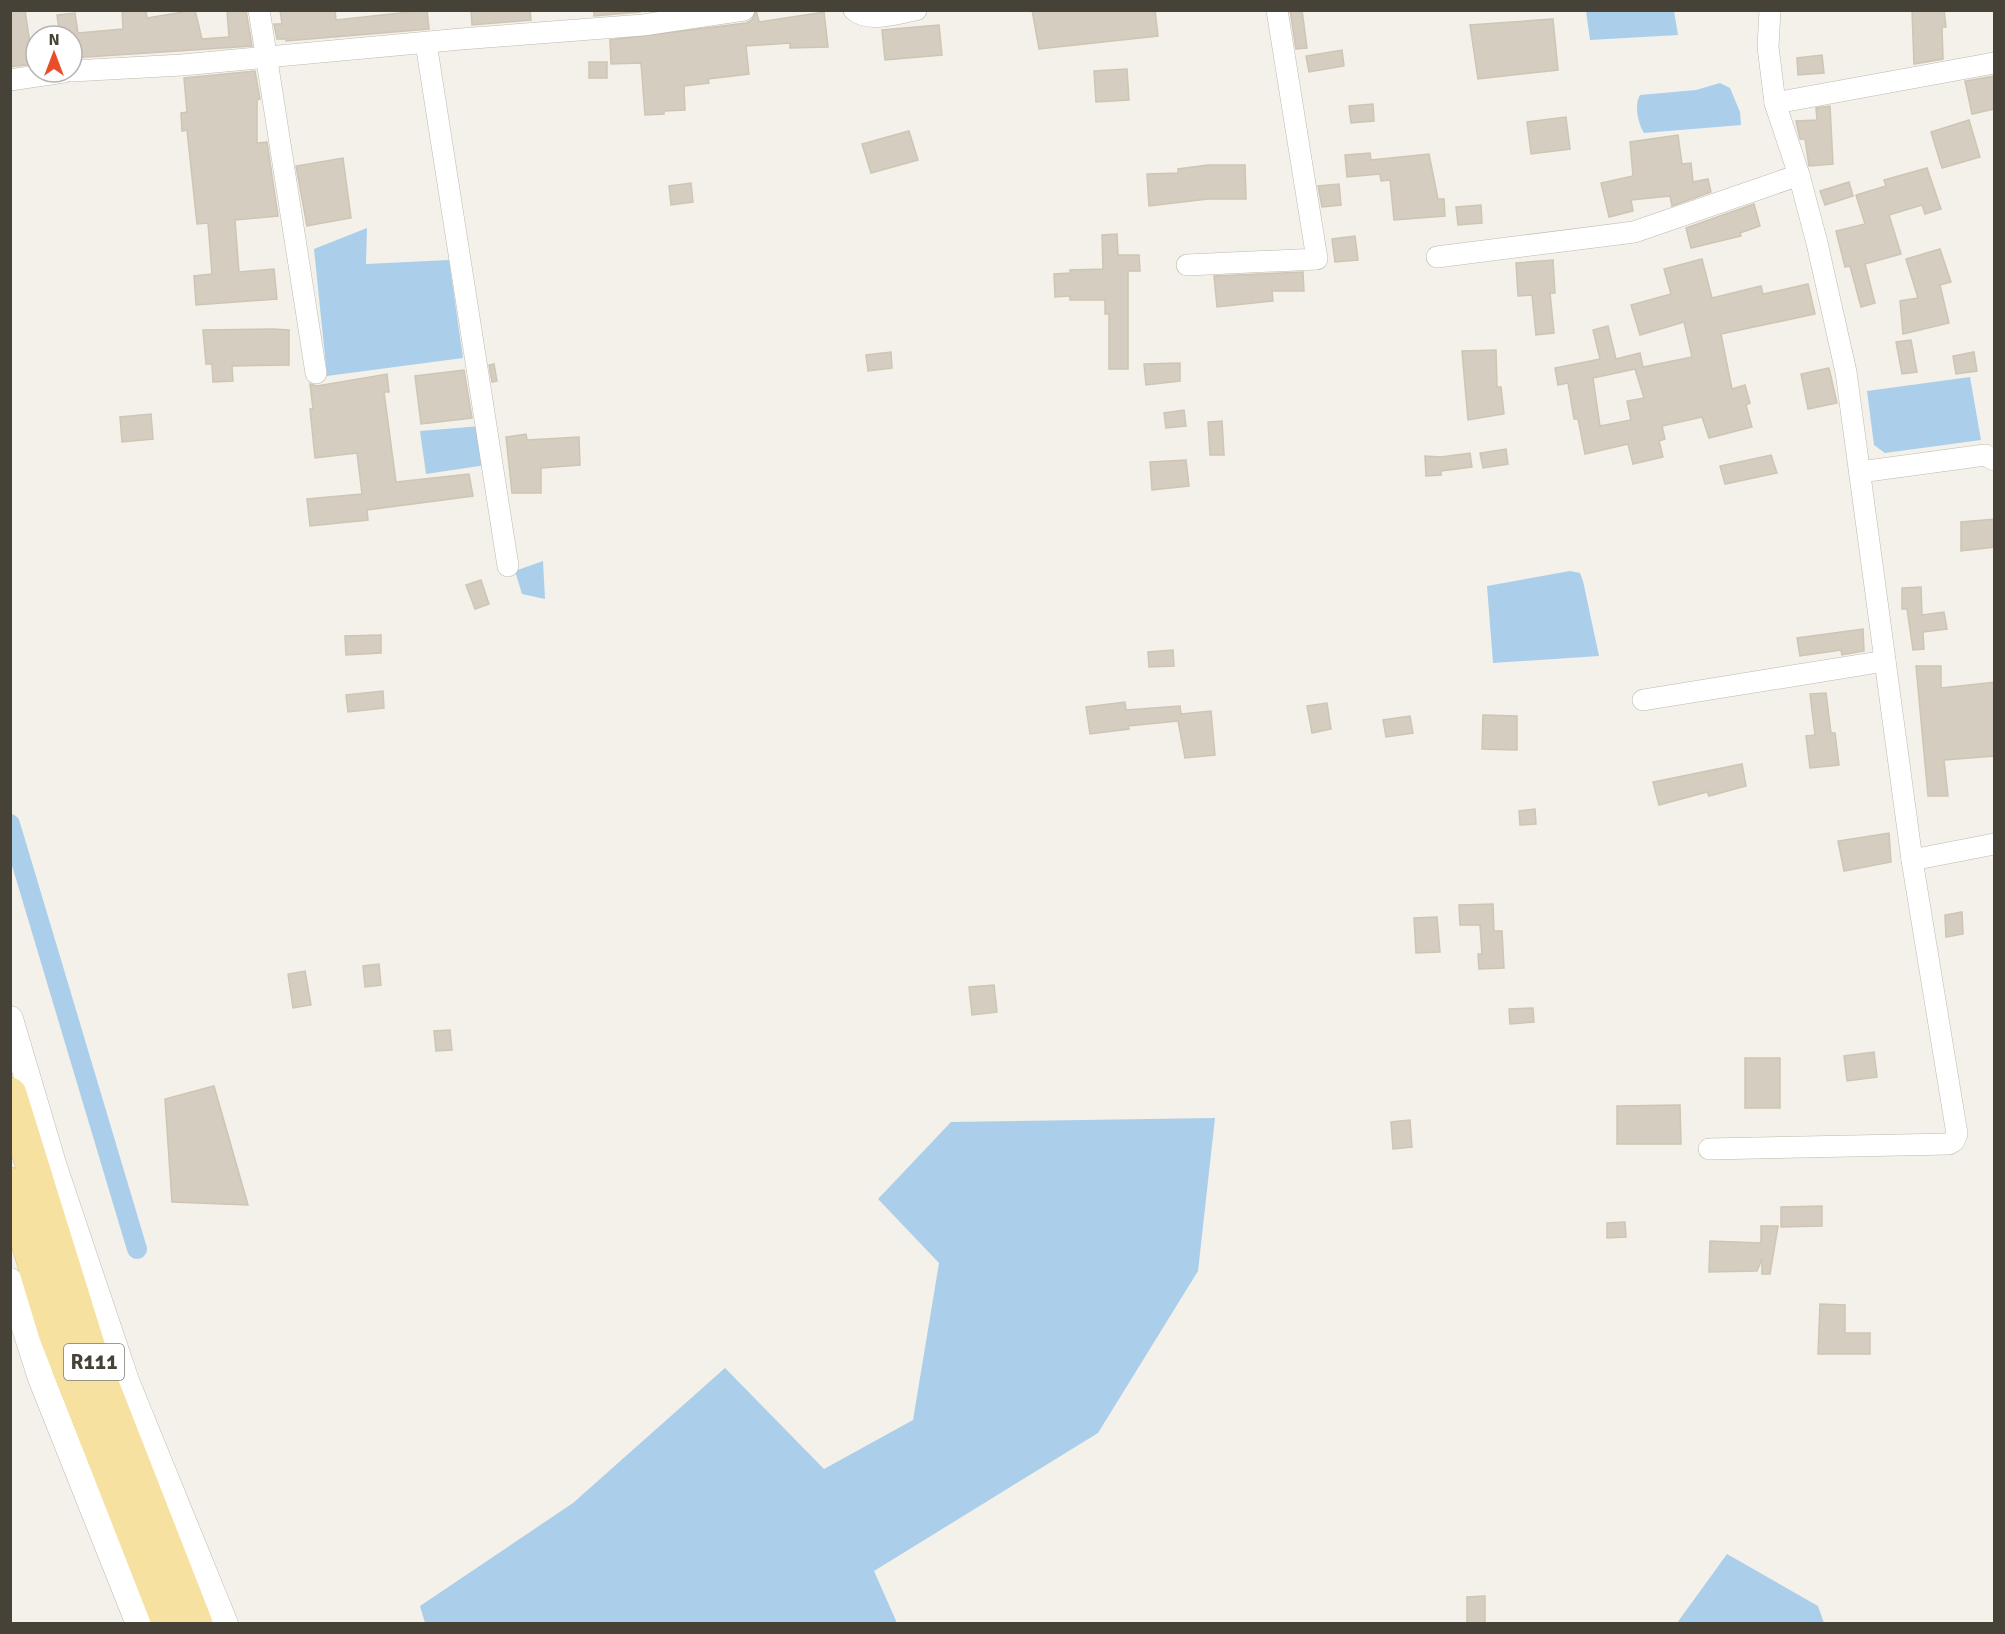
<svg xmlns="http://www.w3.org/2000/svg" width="2005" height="1634" viewBox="0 0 2005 1634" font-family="Signika,sans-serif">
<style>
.water{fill:#abcfeb}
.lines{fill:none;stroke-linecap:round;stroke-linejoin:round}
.canal{stroke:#abcfeb;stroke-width:20}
.building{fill:#d4cdc0;stroke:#cec5b4;stroke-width:1.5;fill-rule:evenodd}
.minor-casing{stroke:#beb9ad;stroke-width:22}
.tertiary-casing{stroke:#beb9ad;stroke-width:27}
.primary-casing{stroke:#dbbf70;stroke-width:34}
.minor{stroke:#fff;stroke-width:21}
.tertiary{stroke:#fff;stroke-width:26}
.primary{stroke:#f6e1a0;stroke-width:33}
.labels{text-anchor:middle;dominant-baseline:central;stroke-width:6;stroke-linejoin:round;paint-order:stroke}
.shield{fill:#fff;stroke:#7e7b74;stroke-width:1.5}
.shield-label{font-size:21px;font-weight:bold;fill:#474238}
</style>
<rect width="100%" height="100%" fill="#f3f1ea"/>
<g class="water">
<polygon points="1586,11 1674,11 1678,35 1590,40"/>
<path d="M 1720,83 L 1730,88 L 1740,112 L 1741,125 L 1644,133 C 1638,123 1634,105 1640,95 L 1696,90 Z"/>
<polygon points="367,228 366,264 449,260 463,358 327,376 314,249"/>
<polygon points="1970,377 1981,440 1885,453 1874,445 1867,391"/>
<polygon points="481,426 486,465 426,474 420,431"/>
<polygon points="543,561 545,599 522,594 515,571"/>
<polygon points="1570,571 1580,573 1583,581 1599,656 1493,663 1487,586"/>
<polygon points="1215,1118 1198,1271 1098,1433 874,1571 897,1623 425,1623 420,1606 573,1503 725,1368 824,1469 913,1420 939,1263 878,1199 951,1122"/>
<polygon points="1727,1554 1818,1606 1824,1623 1677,1623"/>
</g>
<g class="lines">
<polyline class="canal" points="10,824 137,1249"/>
</g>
<g class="building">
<polygon points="10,10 25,10 33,64 10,67"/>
<polygon points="122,10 146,10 147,18 195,10 202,39 229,37 227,10 246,10 252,46 72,58 72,36 60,36 57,15 75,13 78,33 123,29"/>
<polygon points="280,10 335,10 336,20 427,10 429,29 286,41 286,39 277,39 274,24 282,24"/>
<polygon points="471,10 530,10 531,20 472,25"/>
<polygon points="594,10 640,10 640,12 594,16"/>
<polygon points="756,10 759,22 824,12 828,47 790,48 790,43 746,46 749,74 708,79 709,83 684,86 685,110 664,111 664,114 645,115 641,63 611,64 610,40 746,23 752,20"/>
<polygon points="1032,10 1155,10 1158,36 1039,49"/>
<polygon points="1290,10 1302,10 1307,48 1296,49"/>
<polygon points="1912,10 1944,10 1946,27 1942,27 1943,59 1914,64"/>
<polygon points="1553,19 1558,70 1478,79 1470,25"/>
<polygon points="939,25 942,55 885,60 882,30"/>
<polygon points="1342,50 1344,66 1309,72 1306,56"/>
<polygon points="1822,55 1824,73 1798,75 1797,58"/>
<rect x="589" y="62" width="18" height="16"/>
<polygon points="1127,69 1129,100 1096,102 1094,71"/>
<polygon points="255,71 260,99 257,100 257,143 267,142 278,216 235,220 239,272 274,269 277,299 196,305 194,276 212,274 208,223 197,224 187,130 182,131 181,113 187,112 184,78"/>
<polygon points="1995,76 1995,109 1972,114 1965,81"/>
<polygon points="1373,104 1374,121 1351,123 1349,106"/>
<polygon points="1830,106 1833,164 1809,166 1805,139 1800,139 1796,121 1817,120 1816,108"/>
<polygon points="1566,117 1570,149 1531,154 1527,122"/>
<polygon points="1969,120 1980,157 1942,168 1931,132"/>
<polygon points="909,131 918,160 871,173 862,144"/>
<polygon points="1678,135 1682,164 1691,163 1693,182 1708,179 1711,192 1672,206 1670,196 1631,200 1633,211 1609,217 1601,183 1633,176 1630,142"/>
<polygon points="1370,153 1371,160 1429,154 1438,199 1444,199 1445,216 1394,220 1390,180 1381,181 1380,174 1347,177 1345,155"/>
<polygon points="343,158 351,218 307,226 296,166"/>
<polygon points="1208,165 1245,165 1246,199 1208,199 1149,206 1147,174 1178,173 1178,169"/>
<polygon points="1927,168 1941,209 1925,214 1922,205 1889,215 1901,254 1865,264 1875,303 1861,307 1850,266 1845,267 1836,231 1865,224 1856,195 1886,186 1884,180"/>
<polygon points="1849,182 1853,196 1825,205 1820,191"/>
<polygon points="691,183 693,202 671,205 669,186"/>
<polygon points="1339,184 1341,205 1322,207 1318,186"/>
<polygon points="1754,204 1760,226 1740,233 1741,236 1691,248 1686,228"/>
<polygon points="1481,205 1482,223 1458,225 1456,207"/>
<polygon points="1117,234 1118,255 1139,255 1140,271 1128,271 1128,369 1109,369 1109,314 1105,314 1105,300 1070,300 1070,296 1055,297 1054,274 1070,273 1070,270 1103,269 1102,235"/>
<polygon points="1355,236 1358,260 1335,262 1332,239"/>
<polygon points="1940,249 1951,282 1940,285 1949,323 1903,334 1900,301 1918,298 1906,259"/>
<path d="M 1702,259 L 1712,298 L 1761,286 L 1763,294 L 1808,284 L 1815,314 L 1721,334 L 1732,389 L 1745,385 L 1750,403 L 1746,405 L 1752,427 L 1709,438 L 1702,417 L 1662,426 L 1665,439 L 1659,441 L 1663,457 L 1633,464 L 1628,444 L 1585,454 L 1578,419 L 1574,419 L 1568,383 L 1558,385 L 1555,368 L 1600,359 L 1593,330 L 1608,326 L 1616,359 L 1640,353 L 1643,367 L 1692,357 L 1684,322 L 1640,335 L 1631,305 L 1671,294 L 1664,269 ZM 1635,369 L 1644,398 L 1627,401 L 1631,420 L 1600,426 L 1593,378 Z"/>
<polygon points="1553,260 1555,293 1550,293 1554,333 1536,335 1532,295 1518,296 1516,263"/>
<polygon points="1303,272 1304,291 1272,291 1273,301 1217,307 1214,276"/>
<polygon points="273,329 289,330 289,365 232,366 233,381 213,382 212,364 206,364 203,330"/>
<polygon points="1911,340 1917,372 1902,374 1896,342"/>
<polygon points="1496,350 1497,387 1501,387 1504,414 1468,420 1462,351"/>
<polygon points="891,352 892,368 868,371 866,355"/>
<polygon points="1974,352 1977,371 1956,374 1953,356"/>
<polygon points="1180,363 1180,381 1146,385 1144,364"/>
<polygon points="494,364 497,381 492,382 489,365"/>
<polygon points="1829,368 1837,403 1808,409 1801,374"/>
<polygon points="464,370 472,418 421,424 415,376"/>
<polygon points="387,374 389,392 384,392 396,482 469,474 473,496 367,510 368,520 310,526 307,499 362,494 357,453 315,458 310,409 313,409 310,384 317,386"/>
<polygon points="1184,410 1186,426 1166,428 1164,413"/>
<polygon points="151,414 153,439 122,442 120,417"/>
<polygon points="1222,421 1224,455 1210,455 1208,422"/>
<polygon points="526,434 527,440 579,437 580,465 541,468 541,493 512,493 506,437"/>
<polygon points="1506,449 1508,464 1483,468 1480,453"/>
<polygon points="1470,453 1472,467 1441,471 1441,475 1426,476 1425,456 1441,457"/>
<polygon points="1771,455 1777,473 1725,484 1720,466"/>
<polygon points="1186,460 1189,486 1152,490 1150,462"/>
<polygon points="1995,519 1995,547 1961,551 1961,522"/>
<polygon points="481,580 489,604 475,609 466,585"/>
<polygon points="1921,587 1922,615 1944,612 1947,629 1923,632 1924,649 1913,650 1907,609 1902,609 1902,588"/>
<polygon points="1863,629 1864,651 1842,655 1841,650 1800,656 1797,638"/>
<polygon points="381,635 381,653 346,655 345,636"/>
<polygon points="1173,650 1174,666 1149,667 1148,652"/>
<polygon points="1916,666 1941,666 1941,688 1995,682 1995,756 1944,760 1948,796 1928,796"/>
<polygon points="383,691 384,708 348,712 346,695"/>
<polygon points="1826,693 1831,733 1835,733 1839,765 1810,768 1806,736 1815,735 1810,694"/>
<polygon points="1125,702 1126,710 1180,706 1181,714 1211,711 1215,755 1185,758 1178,721 1128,726 1129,729 1090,734 1086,707"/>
<polygon points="1327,703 1331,729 1312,733 1307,706"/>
<polygon points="1483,715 1517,716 1517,750 1482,749"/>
<polygon points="1410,716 1413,733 1386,737 1383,720"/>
<polygon points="1742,764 1746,786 1709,796 1707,792 1659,805 1653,782"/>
<polygon points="1535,809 1536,824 1520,825 1519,811"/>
<polygon points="1889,833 1891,862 1844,871 1838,841"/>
<polygon points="1493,904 1494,931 1502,931 1504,968 1479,969 1478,954 1482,954 1480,925 1460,925 1459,905"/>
<polygon points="1962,912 1963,934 1946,937 1945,915"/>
<polygon points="1437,917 1440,952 1416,953 1414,918"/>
<polygon points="379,964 381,985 365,987 363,966"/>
<polygon points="305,971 311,1005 293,1008 288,974"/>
<polygon points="994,985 997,1012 972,1015 969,987"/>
<polygon points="1533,1008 1534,1022 1510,1024 1509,1009"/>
<polygon points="450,1030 452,1050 436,1051 434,1031"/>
<polygon points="1874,1052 1877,1077 1847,1081 1844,1056"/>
<rect x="1745" y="1058" width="35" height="50"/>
<polygon points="214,1086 248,1205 172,1202 165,1099"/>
<polygon points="1680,1105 1681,1144 1617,1144 1617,1106"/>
<polygon points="1410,1120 1412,1147 1393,1149 1391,1122"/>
<polygon points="1822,1206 1822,1226 1781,1227 1781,1207"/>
<polygon points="1625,1222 1626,1237 1607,1238 1607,1223"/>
<polygon points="1761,1226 1778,1226 1770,1274 1762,1274 1762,1259 1757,1271 1709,1272 1710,1241 1761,1243"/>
<polygon points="1820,1304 1845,1305 1845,1333 1870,1333 1870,1354 1818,1354"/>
<polygon points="1485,1596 1485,1623 1467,1623 1467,1597"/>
</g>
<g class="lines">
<defs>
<g id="minor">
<polyline points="259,10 316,373"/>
<path d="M 854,10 C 869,23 897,13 916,10"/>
<polyline points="426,43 508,566"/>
<polyline points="72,71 182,65 461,39 643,25 744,10"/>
<polyline points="10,80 64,72"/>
<polyline points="1775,103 1994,63"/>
<polyline points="1437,257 1634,232 1799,175"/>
<polyline points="1187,265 1317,259 1277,10"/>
<polyline points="1860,472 1985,455 1994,460"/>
<polyline points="1643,700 1885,661"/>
<polyline points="1912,860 1994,844"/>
<polyline points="1709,1149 1949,1144 1954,1141 1957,1134 1912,860 1846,372 1817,243 1799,175 1775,103 1768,47 1770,10"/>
</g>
<g id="tertiary">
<polyline points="10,1019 54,1167 126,1381 225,1624"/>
<polyline points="10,1281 41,1378 139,1624"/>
</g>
<g id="primary">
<polyline points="10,1094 92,1358 196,1624"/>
<polyline points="10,1184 55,1333 169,1624"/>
</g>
</defs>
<use href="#minor" class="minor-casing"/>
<use href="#tertiary" class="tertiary-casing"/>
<use href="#primary" class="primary-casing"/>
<use href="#minor" class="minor"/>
<use href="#tertiary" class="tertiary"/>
<use href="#primary" class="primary"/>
</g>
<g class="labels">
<rect class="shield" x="64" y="1344" width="60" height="36" rx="4.5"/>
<g class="shield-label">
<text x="94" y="1362">R111</text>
</g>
</g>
<rect width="2005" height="1634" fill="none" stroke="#474238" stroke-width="24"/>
<g transform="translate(54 54)"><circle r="28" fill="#ffffff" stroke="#b5b3af" stroke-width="1.5"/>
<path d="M0-4.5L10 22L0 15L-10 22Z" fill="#e94e2b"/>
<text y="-9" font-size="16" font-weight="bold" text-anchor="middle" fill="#474238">N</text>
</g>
</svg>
